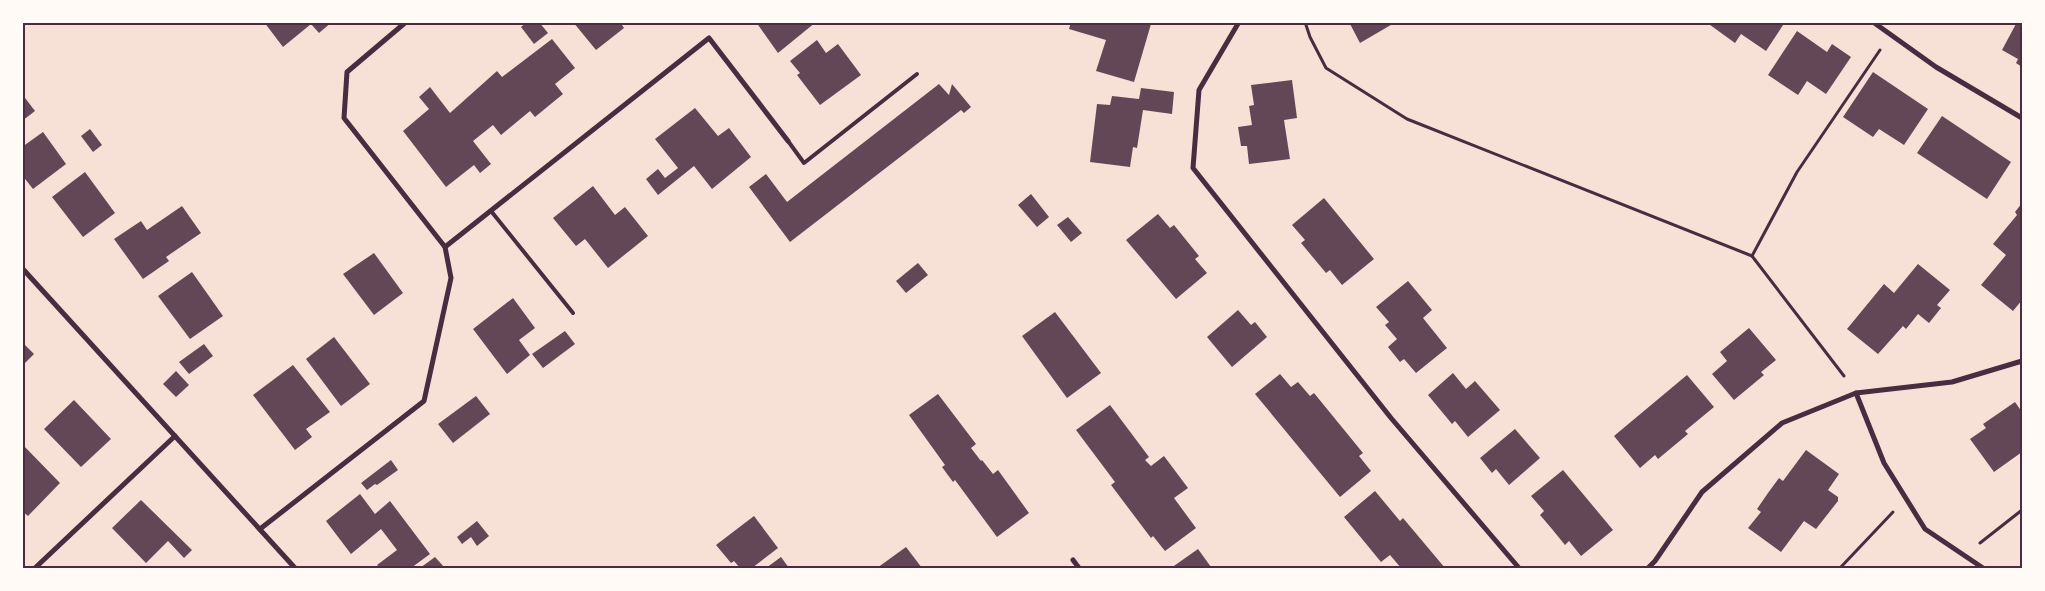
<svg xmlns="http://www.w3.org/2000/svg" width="2045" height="591" viewBox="0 0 2045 591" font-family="Inter,sans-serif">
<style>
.building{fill:#644757}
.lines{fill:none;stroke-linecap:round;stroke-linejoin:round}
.path{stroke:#4a2c40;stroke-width:3}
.service{stroke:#4a2c40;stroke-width:4}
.minor{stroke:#4a2c40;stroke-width:5}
.neatline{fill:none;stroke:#4a2c40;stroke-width:2}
</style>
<rect width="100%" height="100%" fill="#f7e1d7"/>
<g class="building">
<polygon points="264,22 332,22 319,33 311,24 283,47"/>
<polygon points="527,22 539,22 548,33 534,44 521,27"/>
<polygon points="573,22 620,22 624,28 596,50"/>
<polygon points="756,22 816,22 778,53"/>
<polygon points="1071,22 1144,22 1151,24 1134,82 1096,71 1106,40 1069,29"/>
<polygon points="1349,22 1396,22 1360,43"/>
<polygon points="1706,22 1785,22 1766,51 1741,34 1735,43"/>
<polygon points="2017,22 2022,22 2022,67 2016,63 2018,59 2002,50"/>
<polygon points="1797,31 1827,52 1832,44 1851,57 1826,94 1807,81 1798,95 1768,75"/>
<polygon points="552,39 575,68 555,84 563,94 535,117 530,111 501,135 493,125 473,141 491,164 480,173 474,165 446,187 403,131 429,109 419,97 430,87 450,113 497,71 502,77"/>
<polygon points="817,40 826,53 838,44 861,75 820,105 797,75 800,73 790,61"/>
<polygon points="1873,72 1928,109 1904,145 1879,129 1873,137 1843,117"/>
<polygon points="1292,80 1297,118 1284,120 1290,159 1249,164 1247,146 1241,146 1238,127 1252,125 1249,106 1254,105 1251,85"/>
<polygon points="939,84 949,95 952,84 971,107 964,113 961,110 790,242 749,187 766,174 787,202"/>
<polygon points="1141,88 1174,92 1172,114 1143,110 1137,148 1133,147 1130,167 1090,162 1097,104 1110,105 1112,96 1139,99"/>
<polygon points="22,94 35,111 22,121"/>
<polygon points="695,108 718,136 729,128 751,157 712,189 694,166 658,195 646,179 658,169 665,178 678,168 655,139"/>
<polygon points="1942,116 2011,162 1987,199 1917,153"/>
<polygon points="90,129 102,145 93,152 81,136"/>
<polygon points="43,132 66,164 33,189 22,175 22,147"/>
<polygon points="85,172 115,213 83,237 52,197"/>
<polygon points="593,186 615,215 625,207 648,236 608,268 585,239 576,246 553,218"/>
<polygon points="1031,194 1049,217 1037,227 1018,205"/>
<polygon points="1324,198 1374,259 1342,285 1330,270 1326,273 1301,243 1305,240 1292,225"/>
<polygon points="2022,203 2022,300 2013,311 1981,285 2006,255 1993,244 2017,215 2015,212"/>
<polygon points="182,206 201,233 166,257 169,261 143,279 114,239 141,221 147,230"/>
<polygon points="1158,214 1170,228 1174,225 1199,256 1195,259 1207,273 1176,299 1126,240"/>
<polygon points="1068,217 1082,233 1071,242 1057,225"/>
<polygon points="374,253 403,293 374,315 343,274"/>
<polygon points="918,263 928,275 906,293 896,281"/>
<polygon points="1918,264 1950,290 1937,305 1941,308 1929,323 1918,314 1906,329 1903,326 1878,354 1847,329 1884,284 1894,293"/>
<polygon points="192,272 223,316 190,339 158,296"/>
<polygon points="1408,281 1432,310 1423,318 1447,348 1416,373 1404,359 1400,362 1388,347 1397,339 1385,325 1389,322 1376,307"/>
<polygon points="513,298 535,328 519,340 530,355 507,374 473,329"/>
<polygon points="1238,310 1251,325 1255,322 1267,337 1232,367 1207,337"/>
<polygon points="1055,312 1101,373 1067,398 1022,336"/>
<polygon points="1749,328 1776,360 1761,372 1764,375 1734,400 1712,374 1727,361 1720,352"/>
<polygon points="565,331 575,344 543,368 532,354"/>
<polygon points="334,337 370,384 341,406 306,359"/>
<polygon points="22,342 34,354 22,366"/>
<polygon points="204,344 213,356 189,374 179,362"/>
<polygon points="293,365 330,412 306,429 312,437 295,450 253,395"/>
<polygon points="176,371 189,385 176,397 163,384"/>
<polygon points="1453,373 1466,389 1475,381 1500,410 1468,437 1455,421 1452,424 1428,395"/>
<polygon points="1280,374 1291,387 1298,382 1310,396 1314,393 1363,453 1359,456 1371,471 1340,497 1255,394"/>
<polygon points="1687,375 1714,407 1685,431 1688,434 1658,459 1655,455 1640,468 1614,436"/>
<polygon points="938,394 976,444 971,448 981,461 982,460 993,474 998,470 1029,513 997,537 955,480 953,482 942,467 945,465 909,415"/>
<polygon points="476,396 490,414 453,443 438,424"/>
<polygon points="74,400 111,439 81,467 44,429"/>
<polygon points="2015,402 2022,412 2022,452 1994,472 1970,439 1986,428 1983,424"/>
<polygon points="1110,405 1149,457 1145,460 1151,466 1164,456 1188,488 1174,498 1196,528 1165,551 1153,536 1151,538 1111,485 1115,482 1076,430"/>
<polygon points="1515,429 1540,458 1509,485 1496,469 1492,473 1480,458"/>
<polygon points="22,444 60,483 28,516 22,511"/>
<polygon points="1806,450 1839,474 1828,490 1838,497 1838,501 1816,529 1804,521 1781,552 1748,528 1761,512 1757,509 1768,493 1779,478 1783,481"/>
<polygon points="391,460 398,470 377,485 375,484 367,490 361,483"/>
<polygon points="1563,470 1613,530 1581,556 1569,541 1565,545 1552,529 1540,515 1544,511 1531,496"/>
<polygon points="1375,491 1400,521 1403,518 1445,568 1401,568 1390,555 1381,562 1344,517"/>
<polygon points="360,494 375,514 390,501 430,554 411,568 380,568 377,565 397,550 381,529 351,554 326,521"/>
<polygon points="141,500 192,550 184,558 168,541 146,563 112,528"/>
<polygon points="754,516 778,548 752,568 740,568 734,561 731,563 716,545"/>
<polygon points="477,521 489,536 477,546 471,537 462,544 457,537"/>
<polygon points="906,547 922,568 877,568"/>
<polygon points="1198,549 1211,567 1210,568 1171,568"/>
<polygon points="435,557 445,568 420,568"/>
<polygon points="781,557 789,568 766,568"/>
</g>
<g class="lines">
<g class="path">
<polyline points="1305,22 1310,37 1326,68 1407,119 1752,256 1844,376"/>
<polyline points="1752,256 1797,172 1880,50"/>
<polyline points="1980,543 2022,510"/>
<polyline points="1840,568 1893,512"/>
</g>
<g class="service">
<polyline points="788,141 804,163 917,74"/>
<polyline points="491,211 573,313"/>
</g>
<g class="minor">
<polyline points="1239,22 1199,90 1193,168 1391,418 1519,568"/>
<polyline points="1873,22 1936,67 2022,118"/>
<polyline points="445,247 709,38 788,141"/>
<polyline points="22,268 295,568"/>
<polyline points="1856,393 1884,463 1925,529 1983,568"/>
<polyline points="260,529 424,401 451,278 445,247 344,118 347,72 406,22"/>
<polyline points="1073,560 1079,568"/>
<polyline points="35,568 175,436"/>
<polyline points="1648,568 1655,561 1702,492 1782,423 1856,393 1952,382 2022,361"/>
</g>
</g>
<rect width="2045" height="591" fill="none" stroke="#fffaf5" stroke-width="48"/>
<rect x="24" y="24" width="1997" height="543" class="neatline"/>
</svg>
